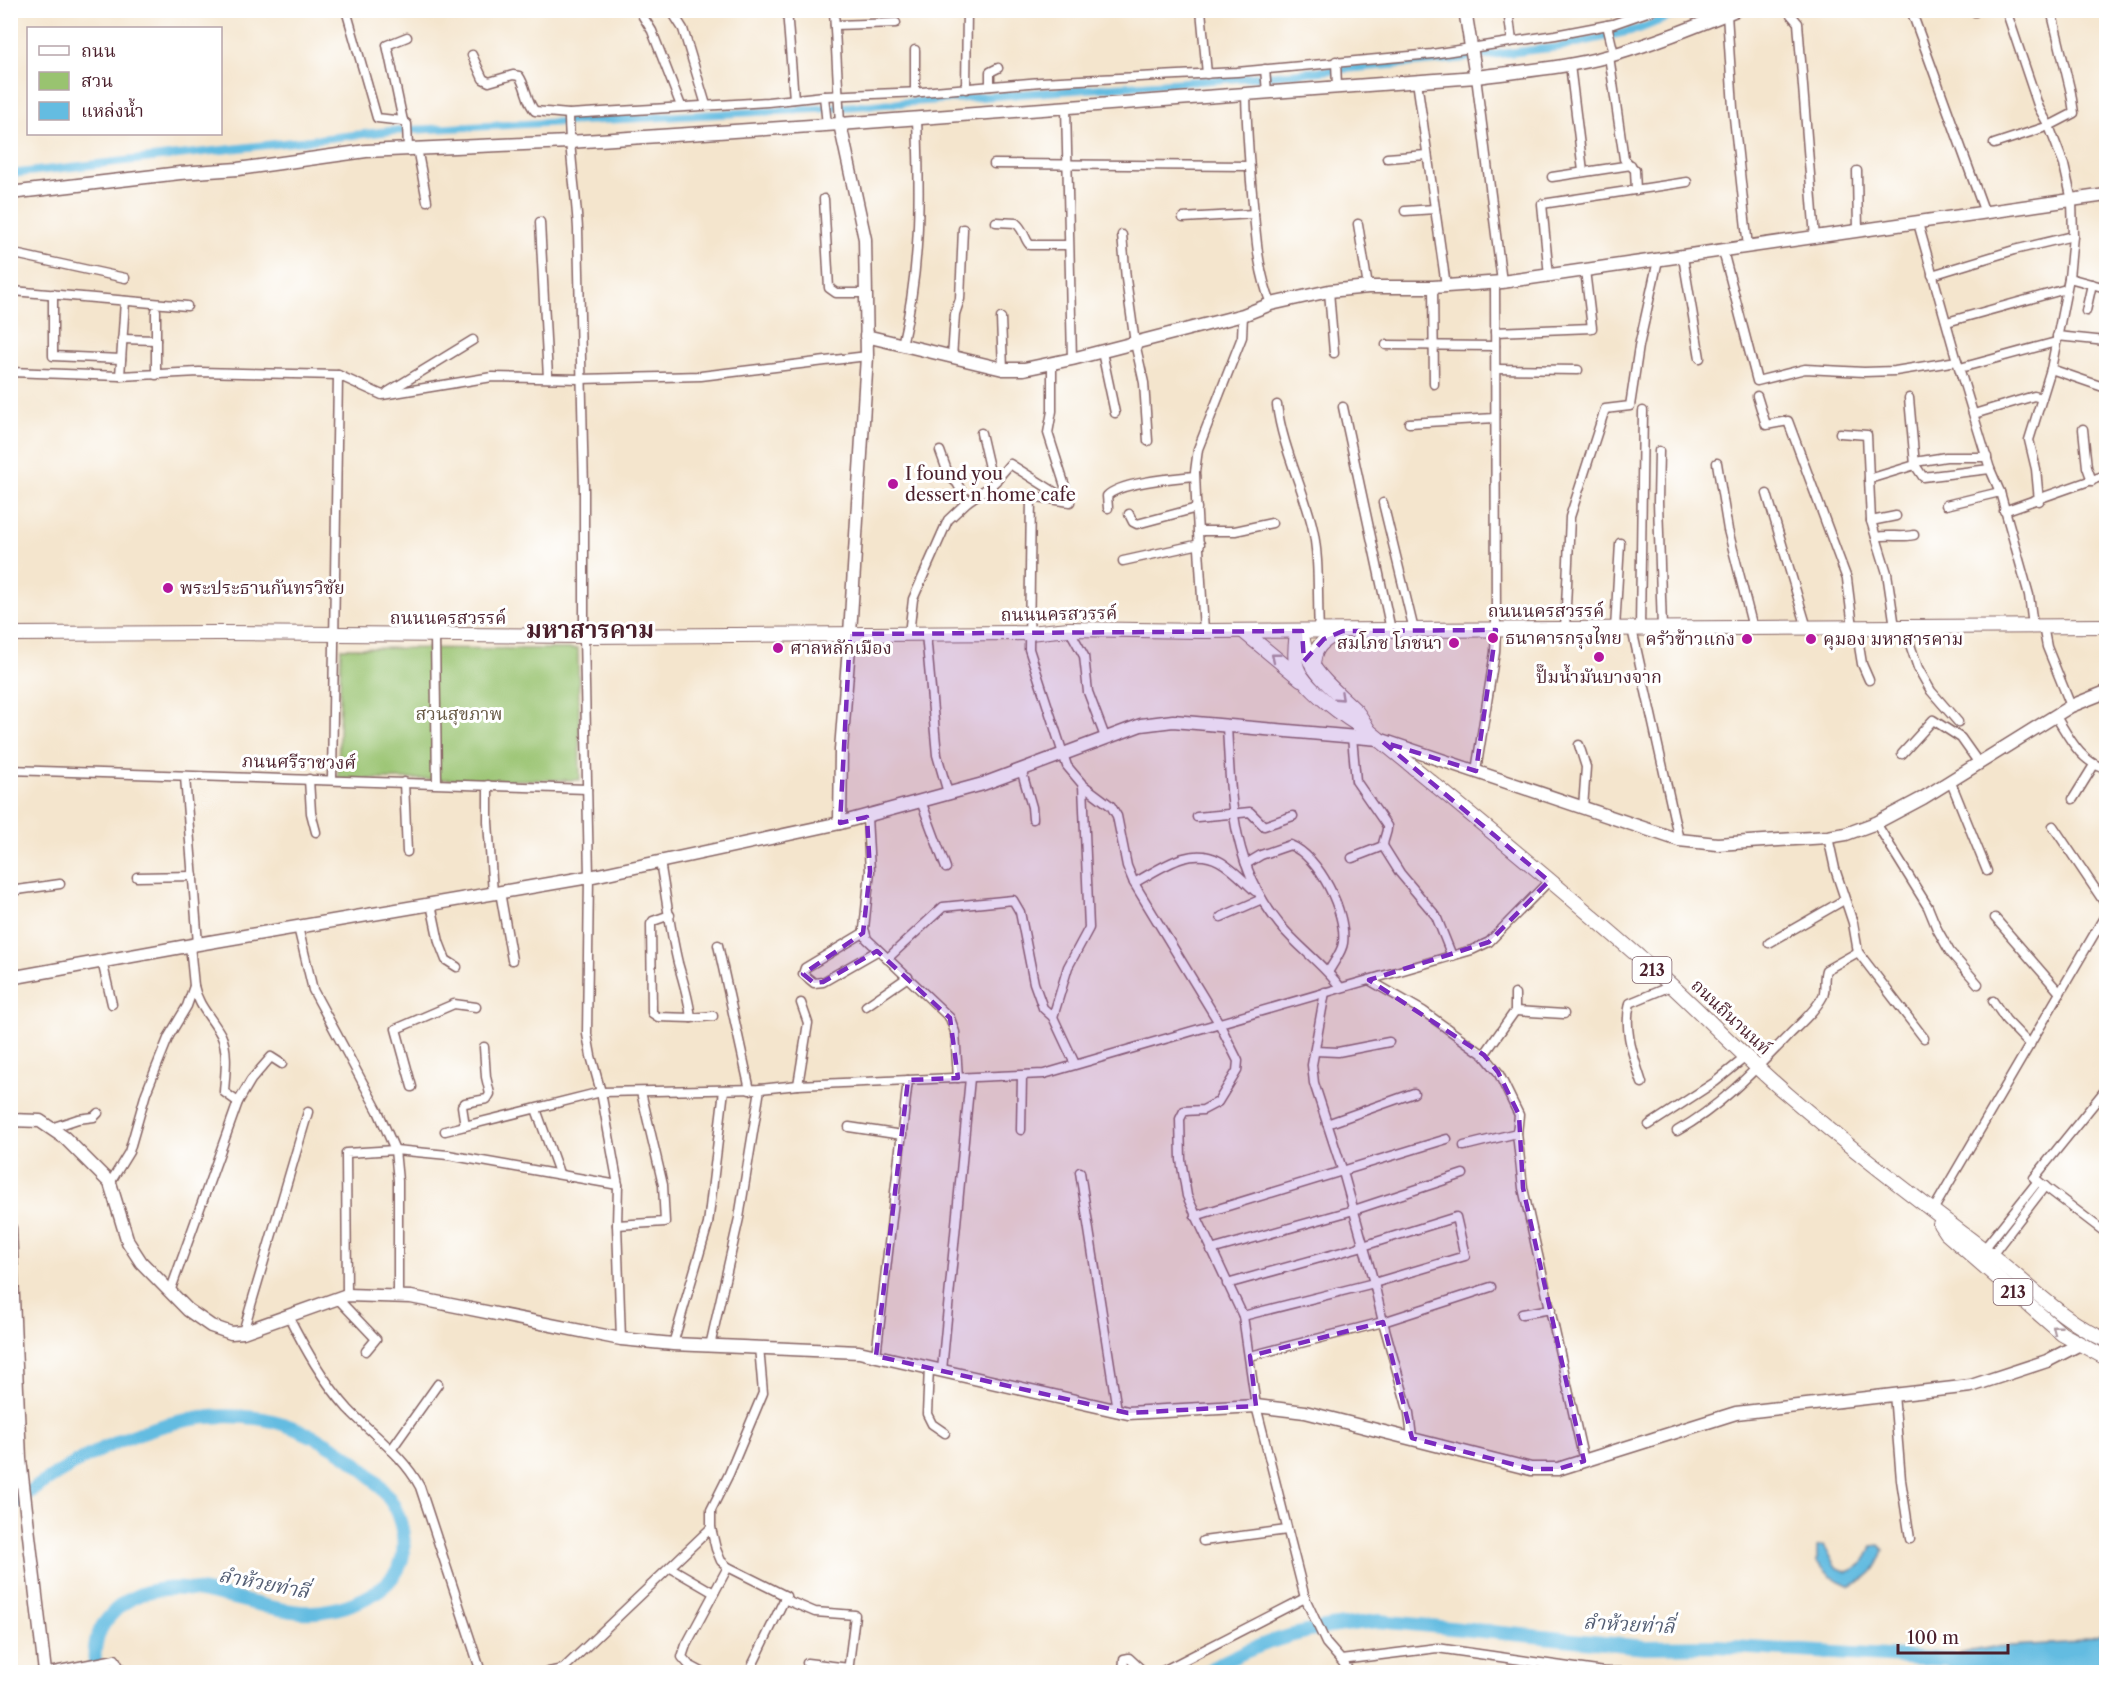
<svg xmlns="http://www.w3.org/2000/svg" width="2117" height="1683" viewBox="0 0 2117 1683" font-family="'Libre Caslon Text','Noto Serif Thai',serif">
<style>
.green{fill:#99c370;stroke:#72714e;stroke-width:1.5}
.water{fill:#64bce1;stroke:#576e86;stroke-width:1.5}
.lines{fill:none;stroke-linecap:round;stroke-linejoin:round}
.canal{stroke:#64bce1;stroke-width:8}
.river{stroke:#64bce1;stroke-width:14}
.street-casing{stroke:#866464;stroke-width:11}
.secondary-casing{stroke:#866464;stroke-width:15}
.primary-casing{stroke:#866464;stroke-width:16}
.street{stroke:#fff;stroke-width:8}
.secondary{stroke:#fff;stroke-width:12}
.primary{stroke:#fff;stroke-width:14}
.oneway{stroke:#ae9aa0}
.marked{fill:#7b2cbf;fill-opacity:0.2;stroke:#7b2cbf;stroke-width:4.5;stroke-dasharray:12 8;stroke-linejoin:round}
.poi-dot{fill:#b5179e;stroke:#fff;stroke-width:2}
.labels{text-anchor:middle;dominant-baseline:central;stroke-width:6;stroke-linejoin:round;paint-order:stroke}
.shield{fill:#fff;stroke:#80626b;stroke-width:1.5}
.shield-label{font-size:16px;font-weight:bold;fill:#4a1f2b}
.poi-label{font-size:18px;fill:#4a1f2b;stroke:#fff;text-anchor:start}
.street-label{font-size:18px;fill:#4a1f2b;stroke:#fff}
.park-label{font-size:18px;fill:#665843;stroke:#fff}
.water-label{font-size:20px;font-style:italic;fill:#545e74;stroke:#fff}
.district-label{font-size:24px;font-weight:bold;fill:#4a1f2b;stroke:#fff}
</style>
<rect width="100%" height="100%" fill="#fff"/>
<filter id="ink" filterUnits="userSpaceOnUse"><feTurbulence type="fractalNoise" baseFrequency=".0167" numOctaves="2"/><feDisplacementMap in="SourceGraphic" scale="12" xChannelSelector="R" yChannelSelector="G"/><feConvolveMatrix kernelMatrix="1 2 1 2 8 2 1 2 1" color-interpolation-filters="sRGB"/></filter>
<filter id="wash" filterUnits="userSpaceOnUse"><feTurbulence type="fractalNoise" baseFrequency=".008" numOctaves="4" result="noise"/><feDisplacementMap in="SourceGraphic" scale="24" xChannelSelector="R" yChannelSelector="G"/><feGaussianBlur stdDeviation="1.35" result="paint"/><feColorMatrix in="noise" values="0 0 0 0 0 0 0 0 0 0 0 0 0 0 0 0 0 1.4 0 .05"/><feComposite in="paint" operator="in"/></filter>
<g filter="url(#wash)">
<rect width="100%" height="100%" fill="#f4e5cd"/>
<polygon class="green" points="341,648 578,649 580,780 338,779"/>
<g class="water">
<path d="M 1879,1545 L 1884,1550 C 1876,1572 1871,1576 1851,1586 L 1830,1576 L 1817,1562 L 1817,1547 L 1823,1546 L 1836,1567 L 1847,1572 C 1862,1566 1867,1561 1872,1546 Z"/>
<polygon points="2106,1632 2106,1672 1956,1672 1936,1658 1993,1647 2067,1643"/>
</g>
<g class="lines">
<polyline class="canal" points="10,174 390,131 816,109 1252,77 1447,60 1559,47 1639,29 1686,10"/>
<g class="river">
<path d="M 10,1506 C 79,1455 167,1406 256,1418 C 277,1420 297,1429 316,1438 C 344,1451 371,1472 389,1498 C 402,1517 410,1550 397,1571 C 387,1586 375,1594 359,1601 C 341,1609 321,1613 301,1612 C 237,1608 151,1554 103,1625 C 95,1638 92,1658 97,1672"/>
<path d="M 1206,1672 C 1260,1639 1317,1626 1379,1621 L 1645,1647 L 1716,1646 L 1955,1660"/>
</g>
</g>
</g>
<g filter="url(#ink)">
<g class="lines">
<defs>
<g id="street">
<polyline points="346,10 377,118 403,121 407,124 408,148"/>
<polyline points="639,10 652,31 681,106"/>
<polyline points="671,10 683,29 706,105"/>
<polyline points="787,10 794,99"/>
<polyline points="834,10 840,124"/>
<polyline points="1201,10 1207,74"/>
<polyline points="1508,10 1512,41"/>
<polyline points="1787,10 1798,23 1815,238"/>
<polyline points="1911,10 1985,213"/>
<polyline points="1975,10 1975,12"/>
<polyline points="2006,10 2039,108 2049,126 2064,165 2072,201 2073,236 2069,278 2051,369 2029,440 2036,469 2039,501"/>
<polyline points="1727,14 1733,108 1748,247"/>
<polyline points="835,25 896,23"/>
<polyline points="1607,25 1614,54"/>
<polyline points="915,50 915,93"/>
<path d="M 472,55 L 483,79 L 489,82 L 513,75 L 519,76 C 527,87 526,102 535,111 L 569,114 L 768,102 L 824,96 L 922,92 L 1041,82 L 1237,72 L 1432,54 L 1555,35 L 1613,24 L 1653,10"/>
<polyline points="1609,56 1624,159 1635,170 1636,190"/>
<polyline points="1336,61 1337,87"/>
<polyline points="1570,65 1583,171"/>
<polyline points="1265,69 1267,92"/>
<polyline points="1476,77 1502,282"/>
<polyline points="1417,81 1446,286"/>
<polyline points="990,86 990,72 998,68"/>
<polyline points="966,89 967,10"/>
<path d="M 1246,95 C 1247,135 1250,174 1254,214 C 1257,248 1259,272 1271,304"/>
<polyline points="824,96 827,125"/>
<polyline points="1066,107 1072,359"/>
<path d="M 569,114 C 569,153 576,191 578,229 L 584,490 L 584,636 L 589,877 L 587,1034 L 591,1056 L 601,1092 L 618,1185 L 617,1225 L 621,1339"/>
<polyline points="403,121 387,45 407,37"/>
<polyline points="1994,144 2049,126 2074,113 2071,93 2051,10"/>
<polyline points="417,148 427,201"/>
<polyline points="1387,158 1427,155"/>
<polyline points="994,164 1248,166"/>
<polyline points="1857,171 1858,232"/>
<polyline points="1552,177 1631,165"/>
<polyline points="824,199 829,288 836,293 867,293"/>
<polyline points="1405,211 1435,209"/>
<polyline points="1183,218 1254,214"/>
<polyline points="540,222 548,378"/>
<path d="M 996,222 L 1016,223 C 1025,231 1024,239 1030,245 L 1068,245"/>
<polyline points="1918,223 1957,361 1990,469 2000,492 2029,595 2033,626"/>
<polyline points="1358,224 1368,287"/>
<polyline points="1122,235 1126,279 1135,343 1144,383 1148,441"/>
<polyline points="1723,251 1757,381 1805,369 1864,372 1895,371 1957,361"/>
<polyline points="10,253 125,278"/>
<polyline points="1683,257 1700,358"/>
<polyline points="1932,275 2014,250 2073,236"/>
<polyline points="1549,276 1542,204 1687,182"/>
<polyline points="2069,278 2106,288"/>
<polyline points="1433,287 1434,384"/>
<polyline points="13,291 187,306"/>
<polyline points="1329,291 1334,353"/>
<polyline points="53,294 53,356 121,359"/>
<polyline points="156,311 156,375"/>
<polyline points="2086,311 2092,284"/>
<polyline points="1001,318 1003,369"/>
<polyline points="1947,322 2066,289"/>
<polyline points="1495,332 1592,328 1585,270"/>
<polyline points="2057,336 2106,341"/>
<polyline points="122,339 156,340"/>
<path d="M 902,345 C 921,267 920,198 917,119"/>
<polyline points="1386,345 1495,346"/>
<polyline points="1102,352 1115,413"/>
<polyline points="952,358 955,314 960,299 963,229"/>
<polyline points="1052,364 1052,411 1048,433 1070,502 1031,496 1029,649 1067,766 1083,785 1111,806 1117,816 1127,866 1134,883 1219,1023 1238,1061 1237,1071 1218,1102 1203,1110 1184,1111 1180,1119 1181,1160 1187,1196 1243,1316 1256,1406 1305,1598 1326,1643 1341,1660 1437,1648 1604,1672 1655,1672"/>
<polyline points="1960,368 2056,342"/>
<polyline points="1496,369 1578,370"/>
<polyline points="2051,369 2106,388"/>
<polyline points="10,372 120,376 199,372 338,375 382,395 492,377 580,379 701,376 867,356"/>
<polyline points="120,376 125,301"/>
<polyline points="388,392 473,340"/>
<polyline points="1757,396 1766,425 1788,421 1847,579 1853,627"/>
<polyline points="1909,398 1915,465"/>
<path d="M 1277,405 C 1282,446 1302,485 1312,525 C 1320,558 1317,596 1319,631"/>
<polyline points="1343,407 1391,630"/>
<polyline points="1974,414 2034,396 2042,398"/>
<polyline points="1409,423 1495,418"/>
<polyline points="2083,429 2087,467 2092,481"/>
<polyline points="981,433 990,472 996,481"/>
<polyline points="1840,433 1867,435 1871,521 1887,573 1895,627"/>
<polyline points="940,451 949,476 957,483 967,502"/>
<polyline points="1659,451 1658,502 1662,629"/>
<polyline points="1915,462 1946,457 1987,457"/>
<polyline points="1717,463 1728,530 1753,628"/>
<polyline points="1869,479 1915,465 1923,477 1990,469"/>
<polyline points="1767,494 1807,628"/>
<polyline points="1383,503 1414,630"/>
<polyline points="1946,505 2000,492"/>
<path d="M 1108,508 L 1107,496 C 1120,482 1175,478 1195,476"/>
<polyline points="2004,511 2106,475"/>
<polyline points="1129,514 1133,522 1137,524 1197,508"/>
<polyline points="1871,521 1896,516"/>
<polyline points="1199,531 1235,531 1272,523"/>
<path d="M 1876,537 C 1889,534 1901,538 1914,535"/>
<polyline points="1123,561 1200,544"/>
<polyline points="2043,626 2047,647 2071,706"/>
<polyline points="1856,627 1862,664 1869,680"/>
<polyline points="1904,627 1918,668 1931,691 1958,722"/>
<polyline points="1069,629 1084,656 1088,692 1105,737"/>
<polyline points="1565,629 1570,517 1605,409 1630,406 1639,346 1658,260"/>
<polyline points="1615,629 1620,543"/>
<polyline points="1632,629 1679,840"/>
<polyline points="1640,629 1643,411"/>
<polyline points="1204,631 1196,499 1195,472 1198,449 1242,337 1243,315"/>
<polyline points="909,634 913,599 948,520 967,502 992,485 1010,464 1067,500"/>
<polyline points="926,634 937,755 948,793"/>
<polyline points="435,636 437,783"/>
<path d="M 2055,715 C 2069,737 2080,762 2106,769"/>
<path d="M 1227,726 C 1231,799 1231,865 1280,925 C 1298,947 1323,964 1340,987"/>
<path d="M 1352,737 L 1356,781 L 1387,826 C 1388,833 1383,838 1383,846"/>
<polyline points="1579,745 1586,767 1583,808"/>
<polyline points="1902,754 1933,720 1961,738 1978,762"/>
<polyline points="1021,769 1032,807 1033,819"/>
<polyline points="10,770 587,789"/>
<polyline points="1476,771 1495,652 1496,630 1495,283"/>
<polyline points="185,777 198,944"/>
<polyline points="309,779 311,813 316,832"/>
<polyline points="332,779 338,375"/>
<polyline points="1950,780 1987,871"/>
<polyline points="404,782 407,852"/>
<polyline points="488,785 488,822 493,893"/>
<polyline points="2073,799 2094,765"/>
<polyline points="921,801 946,868"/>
<polyline points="867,817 870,871 864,929 867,939 950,1018 955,1032 958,1078"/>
<polyline points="1197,817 1250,812 1264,826 1293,816"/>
<polyline points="1876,823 1928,907 1937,929 1950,952 1978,984"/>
<polyline points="2053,826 2106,905"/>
<polyline points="1828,837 1835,869 1853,923 1858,952 1924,1038"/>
<polyline points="1352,858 1383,846 1400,873 1436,916 1452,956"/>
<path d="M 660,862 C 666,895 670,930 678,963 C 683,981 689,999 691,1018 L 658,1017 L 652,1013 L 651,924 L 653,921 L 670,915"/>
<path d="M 1246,864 L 1261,855 L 1290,845 C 1319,856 1347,913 1343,943 C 1342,952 1333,963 1329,971"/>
<polyline points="137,877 193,876"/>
<path d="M 1134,883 C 1160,869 1190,845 1219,861 C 1232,868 1244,881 1255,891"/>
<polyline points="10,891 60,884"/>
<polyline points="500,892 512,960"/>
<polyline points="431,904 439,942 446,960 457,967"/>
<polyline points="1221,917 1262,899"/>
<polyline points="1995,918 2060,993"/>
<polyline points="298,927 313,990 378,1111 395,1150 398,1181 398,1296"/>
<polyline points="865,932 805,968 803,974 814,983 823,982 877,951"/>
<polyline points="1769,943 1844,900"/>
<polyline points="718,945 750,1090"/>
<polyline points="887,959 943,907 1013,900 1020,912 1034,983 1043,1008 1053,1017 1075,1064"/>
<polyline points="102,961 112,1004"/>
<polyline points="1369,980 1423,1011 1484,1055 1498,1072 1519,1115 1517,1133 1523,1188 1584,1461"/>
<path d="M 194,986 C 198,1006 212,1018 221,1035 C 229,1051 225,1075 224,1092 L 238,1102"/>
<polyline points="1325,992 1312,1065 1314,1083 1343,1172 1374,1283 1383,1322 1409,1413 1412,1438"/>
<polyline points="1993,1001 2006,1020 2030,1045"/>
<polyline points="866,1006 908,977"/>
<polyline points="1515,1011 1564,1014"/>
<polyline points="1053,1017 1068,967 1089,928 1083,785"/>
<polyline points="691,1018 713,1016"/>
<polyline points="1315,1051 1338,1052 1389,1042"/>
<polyline points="1484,1055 1515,1011 1515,994"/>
<path d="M 1642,1083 C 1634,1057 1623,1031 1630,1003 L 1671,986"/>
<polyline points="798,1085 808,1023 801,1003"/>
<polyline points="412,1087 396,1029 454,1004 476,1007"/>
<polyline points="2106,1089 2034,1178 2106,1233"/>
<polyline points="536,1109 559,1173"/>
<polyline points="1327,1124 1414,1093"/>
<polyline points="1649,1125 1715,1082 1747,1056"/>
<polyline points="465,1126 462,1106 465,1103 487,1099 490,1094 486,1077 484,1047"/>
<polyline points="849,1127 902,1135"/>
<polyline points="51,1128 78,1119 94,1117 98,1113"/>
<polyline points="1021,1130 1022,1076"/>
<polyline points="445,1131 601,1092 760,1089 798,1085 1044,1074 1472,950 1489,942 1549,881"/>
<path d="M 1677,1131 C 1720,1107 1755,1070 1789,1035 C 1801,1023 1815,1011 1823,996 C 1826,990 1823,979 1826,970 L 1858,952"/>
<polyline points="1464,1146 1517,1133"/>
<polyline points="1080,1172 1117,1410"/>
<polyline points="110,1183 129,1152 146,1093 169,1036 187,1006 194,986 190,945"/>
<polyline points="1932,1212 2106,914"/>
<polyline points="1195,1216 1447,1139"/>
<polyline points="617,1225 665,1222 663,1185 641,1092"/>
<polyline points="1984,1249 2038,1181"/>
<polyline points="1211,1250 1354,1210 1463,1174"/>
<polyline points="1992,1255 2045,1186"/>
<polyline points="1227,1284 1363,1246 1456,1217 1465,1256 1374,1283 1243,1316"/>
<polyline points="170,1292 238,1102 251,1080 271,1057 282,1064"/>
<polyline points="347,1295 346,1153 395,1150 448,1155 618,1185"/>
<polyline points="338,1299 376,1339 366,1351"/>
<polyline points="1522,1314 1551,1309"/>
<path d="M 288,1315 C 305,1349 323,1381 348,1409 C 373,1435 403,1455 420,1487 L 481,1672"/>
<polyline points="243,1332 308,1112"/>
<polyline points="673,1344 708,1224 724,1090"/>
<polyline points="710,1346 739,1218 760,1089"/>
<polyline points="876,1356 908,1080"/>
<polyline points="1250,1356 1383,1322 1491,1287"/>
<polyline points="929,1367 927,1414 932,1424 945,1433"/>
<polyline points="942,1370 970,1078"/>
<polyline points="1894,1394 1901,1480 1910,1539"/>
<polyline points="391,1450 438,1384"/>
<polyline points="1203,1541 1287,1530"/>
<polyline points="671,1568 714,1593"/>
<polyline points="784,1599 815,1612 855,1615 848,1672"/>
<polyline points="1341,1660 1350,1672"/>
<polyline points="807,1663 849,1668"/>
<polyline points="49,1672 115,1659 122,1672"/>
<polyline points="549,1672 563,1669 711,1528"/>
<polyline points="702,1672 689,1665 682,1657 686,1645 728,1567"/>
<polyline points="749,1672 786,1596 728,1567 721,1561 716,1549 711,1528 711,1510 729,1474 763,1393 759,1347"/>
<polyline points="1123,1672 1124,1659 1129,1658 1144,1672"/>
<polyline points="1161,1672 1305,1598"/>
</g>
<g id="secondary">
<polyline points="1465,10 1476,77"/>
<polyline points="840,124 865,239 867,356 850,634 841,750 840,823"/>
<path d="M 10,193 L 180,173 L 238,169 L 366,151 L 569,142 L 840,124 L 1476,77 C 1521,71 1566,68 1609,56 C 1652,44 1694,27 1736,10"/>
<polyline points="866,336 1003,369 1024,369 1072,359 1243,315 1271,304 1329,291 1368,287 1433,287 1502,282 2106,195"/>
<polyline points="10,978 198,944 589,877 840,823 983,784 1141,725 1173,721 1379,739 1679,840 1717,844 1828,837 1846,834 1876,823 1923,798 2071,706 2106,692"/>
<polyline points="10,1120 40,1121 65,1138 110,1183 128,1242 141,1262 188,1310 211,1326 231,1333 243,1332 347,1295 411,1297 621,1339 673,1344 859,1352 1128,1413 1256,1406 1305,1412 1531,1469 1558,1469 1736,1413 1971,1386 2047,1361 2080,1344"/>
<polyline points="10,1228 20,1459 45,1672"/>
</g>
<g id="primary">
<polyline points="1243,631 1301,679"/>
<path d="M 1297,631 C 1296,642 1294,654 1296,664 C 1300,687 1350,721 1369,731 C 1471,814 1573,898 1671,985 C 1710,1021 1747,1060 1787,1094 C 1850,1148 1916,1198 1983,1249 C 2023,1278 2061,1321 2106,1340"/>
<path d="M 1302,633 C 1305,670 1332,687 1356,711 C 1361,717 1365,724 1369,731"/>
<polyline points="13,634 218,633 584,636 1029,633 1069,629 1204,631 2106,626"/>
<path d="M 1313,667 C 1313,648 1322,641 1338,633"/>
<polyline points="1940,1224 1946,1233 1969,1253 2062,1334 2106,1358"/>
</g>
</defs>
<use href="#street" class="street-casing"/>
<use href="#secondary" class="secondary-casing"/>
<use href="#primary" class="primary-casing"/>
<use href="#street" class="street"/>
<use href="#secondary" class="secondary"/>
<use href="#primary" class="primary"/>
</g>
<defs><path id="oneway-chevron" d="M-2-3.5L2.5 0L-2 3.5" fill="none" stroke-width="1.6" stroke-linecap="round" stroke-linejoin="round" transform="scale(1.5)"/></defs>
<g class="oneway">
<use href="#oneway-chevron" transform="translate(1275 657) rotate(-141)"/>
<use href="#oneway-chevron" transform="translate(1340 697) rotate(43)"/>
<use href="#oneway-chevron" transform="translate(2056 1329) rotate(-142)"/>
</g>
</g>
<path class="marked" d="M 1496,630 L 1476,771 L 1383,742 L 1549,881 L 1489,942 L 1369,980 L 1484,1055 L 1498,1072 L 1519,1115 L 1523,1188 L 1584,1461 L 1558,1469 L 1531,1469 L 1412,1438 L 1383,1322 L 1250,1356 L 1256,1406 L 1128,1413 L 876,1356 L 908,1080 L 958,1078 L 950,1018 L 877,951 L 823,982 L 814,983 L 803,974 L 863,933 L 870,871 L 867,817 L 840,823 L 850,634 L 1302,631 L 1304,661 L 1324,639 L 1343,631 Z"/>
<g class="poi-dot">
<circle cx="893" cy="484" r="6"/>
<circle cx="168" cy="588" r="6"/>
<circle cx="1493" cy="638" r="6"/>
<circle cx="1747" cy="639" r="6"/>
<circle cx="1811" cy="639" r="6"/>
<circle cx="1454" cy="643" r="6"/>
<circle cx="778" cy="648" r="6"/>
<circle cx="1599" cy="657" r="6"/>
</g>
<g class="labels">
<g class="shield">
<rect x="1632.5" y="957" width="39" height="26" rx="4.5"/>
<rect x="1993.5" y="1279" width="39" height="26" rx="4.5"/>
</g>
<g class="shield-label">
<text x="1652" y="970">213</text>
<text x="2013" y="1292">213</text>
</g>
<g class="poi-label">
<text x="905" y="474">I found you<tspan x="905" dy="21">dessert n home cafe</tspan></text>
<text x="180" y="588">พระประธานกันทรวิชัย</text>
<text x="1505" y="638">ธนาคารกรุงไทย</text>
<text x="1735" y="639" text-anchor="end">ครัวข้าวแกง</text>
<text x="1823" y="639">คุมอง มหาสารคาม</text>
<text x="1442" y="643" text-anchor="end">สมโภช โภชนา</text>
<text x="790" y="648">ศาลหลักเมือง</text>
<text x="1599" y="677" text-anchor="middle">ปั๊มน้ำมันบางจาก</text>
</g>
<g class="street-label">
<text x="1546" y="611">ถนนนครสวรรค์</text>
<text transform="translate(1059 614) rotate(-1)">ถนนนครสวรรค์</text>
<text x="448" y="618">ถนนนครสวรรค์</text>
<text transform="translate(299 762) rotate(1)">ภนนศรีราชวงศ์</text>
<text transform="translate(1731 1017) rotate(43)">ถนนถีนานนท์</text>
</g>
<g class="park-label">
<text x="459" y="714">สวนสุขภาพ</text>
</g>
<g class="water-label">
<text transform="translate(264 1583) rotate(11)">ลำห้วยท่าลี่</text>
<text transform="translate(1629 1624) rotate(3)">ลำห้วยท่าลี่</text>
</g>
<g class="district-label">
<text x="590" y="629">มหาสารคาม</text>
</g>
</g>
<rect width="2117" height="1683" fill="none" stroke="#fff" stroke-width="36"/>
<rect x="27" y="27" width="195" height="108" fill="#ffffff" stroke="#b7a5aa" stroke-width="1.5"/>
<rect x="39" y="46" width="30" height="9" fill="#ffffff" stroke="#b7a5aa" stroke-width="1.5"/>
<text x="81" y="57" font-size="18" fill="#4a1f2b">ถนน</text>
<rect x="39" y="72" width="30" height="18" fill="#99c370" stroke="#b7a5aa" stroke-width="1.5"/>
<text x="81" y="87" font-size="18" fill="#4a1f2b">สวน</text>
<rect x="39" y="102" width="30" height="18" fill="#64bce1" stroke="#b7a5aa" stroke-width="1.5"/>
<text x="81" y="117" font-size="18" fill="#4a1f2b">แหล่งน้ำ</text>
<path d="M1898 1644v9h110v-9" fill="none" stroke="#4a1f2b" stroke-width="3"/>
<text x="1907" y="1644" font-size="18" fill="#4a1f2b" stroke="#ffffff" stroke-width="4.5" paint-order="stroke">100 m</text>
</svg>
